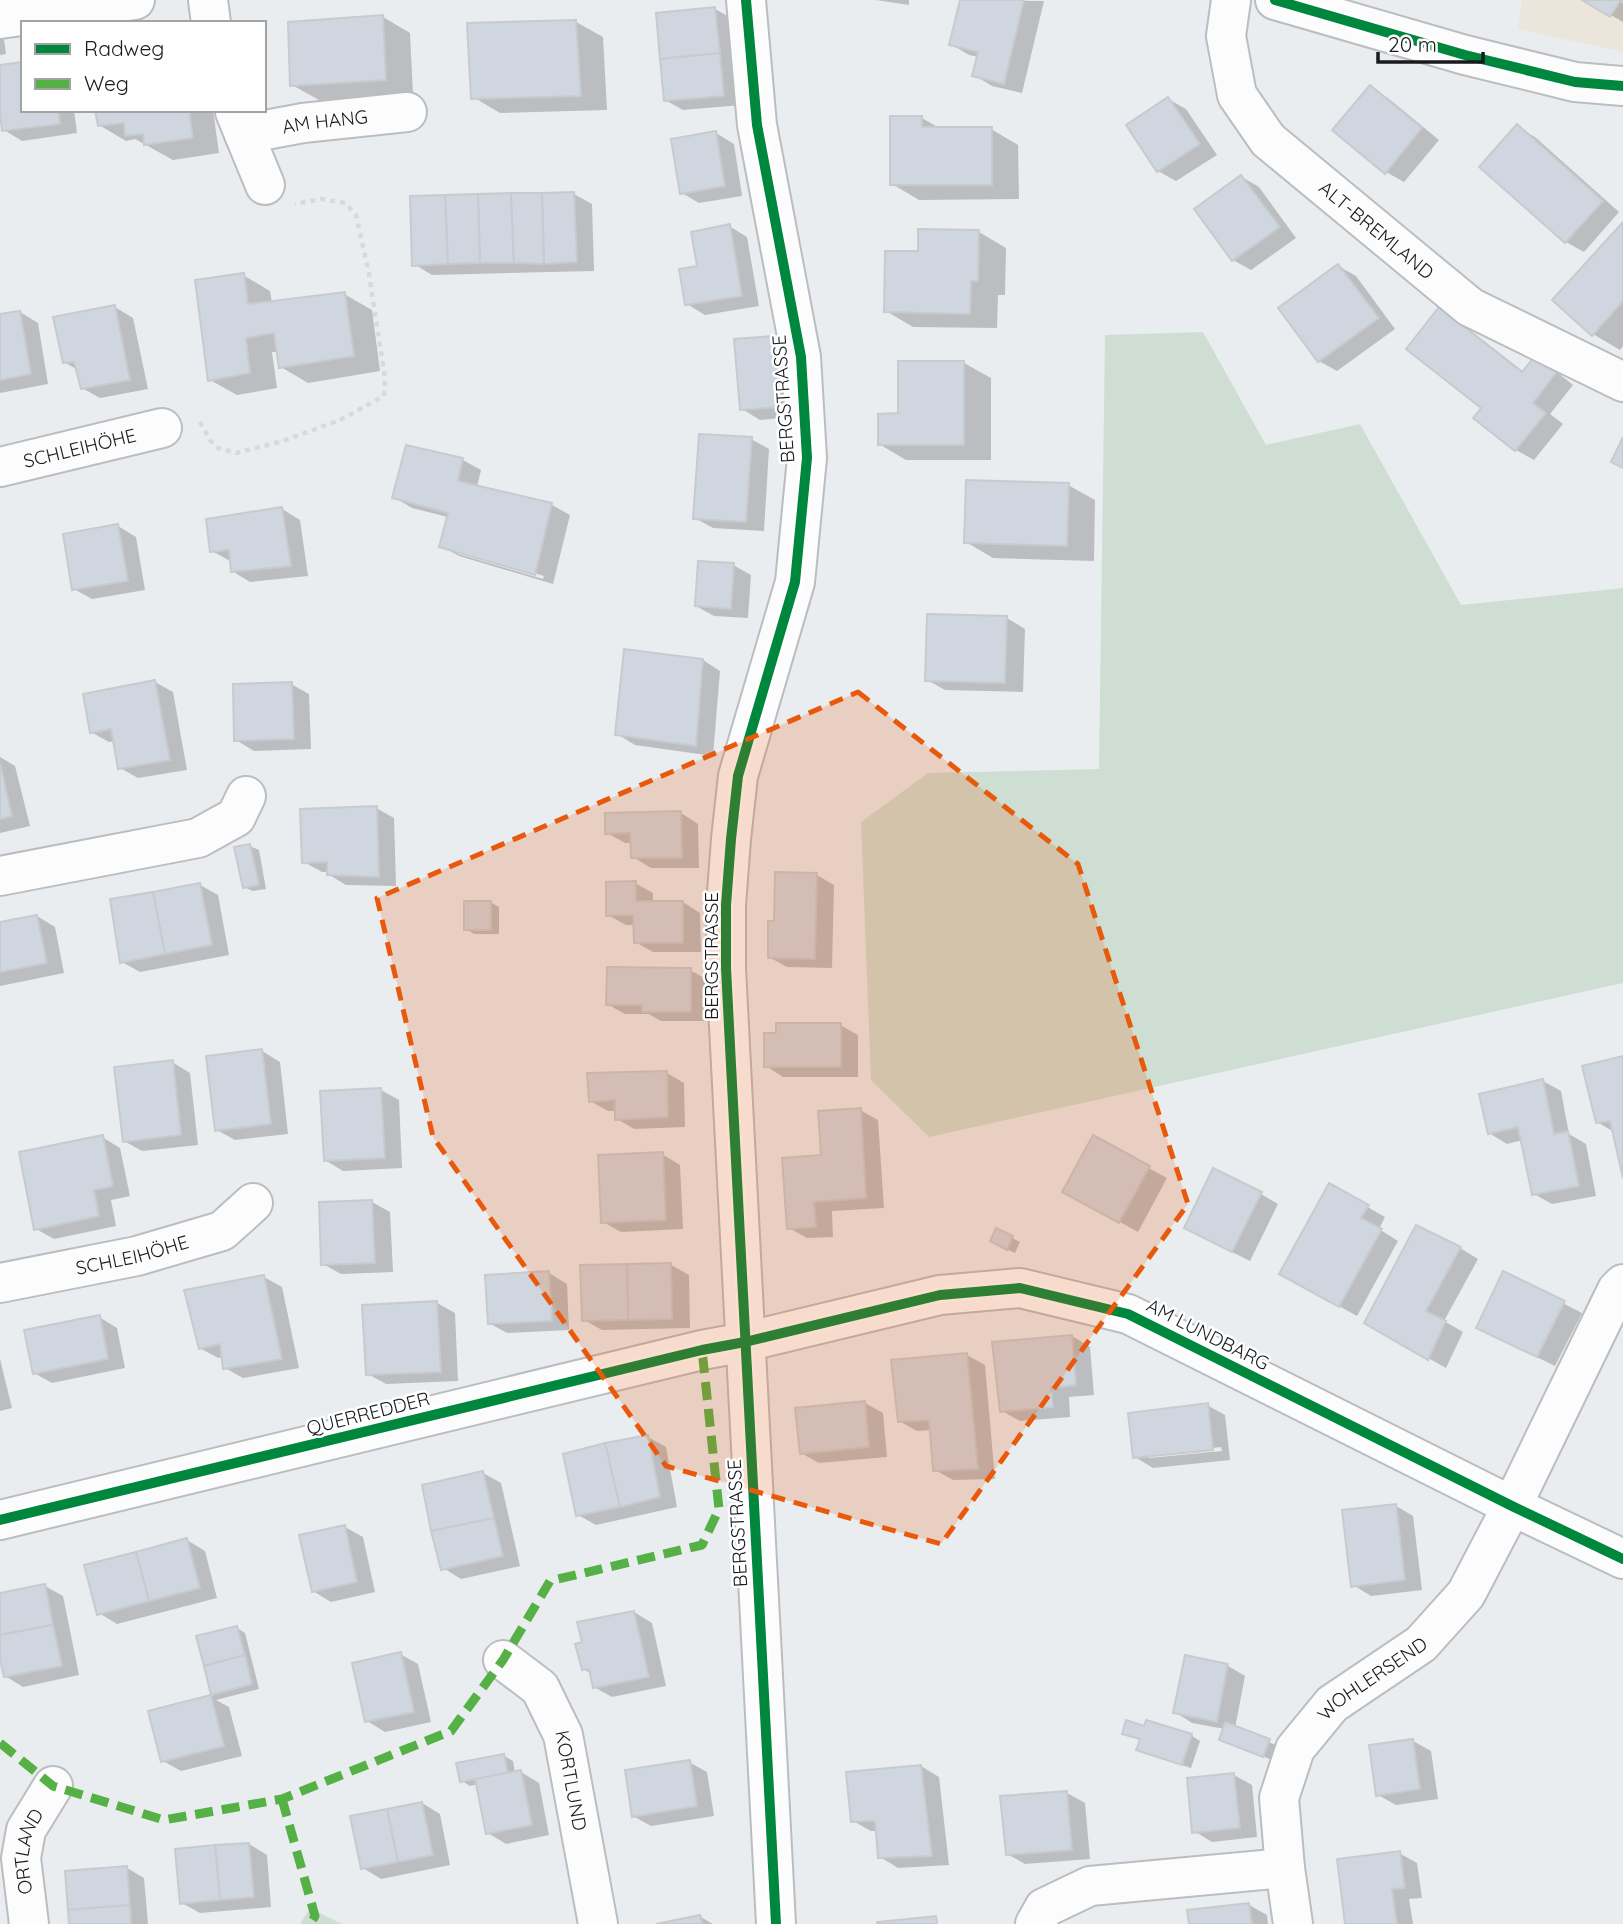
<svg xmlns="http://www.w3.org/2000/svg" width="1623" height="1924" viewBox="0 0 1623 1924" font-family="Quicksand,sans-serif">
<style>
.education{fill:#ece5dc}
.green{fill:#cfded2}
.shadow{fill:#0003;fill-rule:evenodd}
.building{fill:#d0d6df;stroke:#c8cbce;stroke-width:2}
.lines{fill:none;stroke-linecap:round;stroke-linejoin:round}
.minor-casing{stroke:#bbbdc0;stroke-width:42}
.path{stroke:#d7d9da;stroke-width:4.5;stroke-dasharray:5 5;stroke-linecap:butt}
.minor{stroke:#fcfcfd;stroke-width:38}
.quiet{stroke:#55b145;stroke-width:9;stroke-dasharray:18 9;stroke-linecap:butt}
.cycleway-casing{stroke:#fff;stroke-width:15}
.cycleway{stroke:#00873e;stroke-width:10}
.marked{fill:#e8590c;fill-opacity:0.2;stroke:#e8590c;stroke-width:5;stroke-dasharray:14 9;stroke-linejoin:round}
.labels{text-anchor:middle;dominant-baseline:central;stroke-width:5;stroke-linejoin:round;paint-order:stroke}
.street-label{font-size:19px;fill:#181a1d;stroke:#fff}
</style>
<rect width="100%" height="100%" fill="#eaedf0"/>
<polygon class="education" points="1522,0 1623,0 1623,52 1518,29"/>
<g class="green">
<polygon points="1203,332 1266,445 1360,424 1461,605 1623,588 1623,983 929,1137 871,1080 861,822 928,773 1099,769 1105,335"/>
<polygon points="310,1908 342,1924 300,1924"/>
</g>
<g class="shadow">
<polygon points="876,0 909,0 909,5"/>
<polygon points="962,0 1044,1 1022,93 992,86 974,75 979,57 969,55 951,44"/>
<polygon points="1585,0 1623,0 1623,22"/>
<polygon points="715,9 733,19 741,105 683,110 665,100"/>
<polygon points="383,17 410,33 413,95 319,100 292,85"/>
<polygon points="576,22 603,37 607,110 500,113 473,97"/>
<polygon points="0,23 2,25 6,54 0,55"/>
<polygon points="0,67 23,110 74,110 77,133 22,141 4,130 0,99"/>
<polygon points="1370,87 1388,98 1439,140 1404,182 1386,172"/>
<polygon points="1168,99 1186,109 1217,155 1176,181 1158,171"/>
<polygon points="97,110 213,110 219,153 173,160 135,139 126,141 99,125"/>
<polygon points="922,118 941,129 991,129 1018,145 1019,199 919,200 892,184"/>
<polygon points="1517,127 1535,137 1619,212 1584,252 1566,242"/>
<polygon points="716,133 734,144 742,196 699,203 682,193"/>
<polygon points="1242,177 1259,187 1296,238 1251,270 1233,260 1197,210"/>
<polygon points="574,194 592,204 594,271 432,275 414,264"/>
<polygon points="1623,225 1623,346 1620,350 1593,334"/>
<polygon points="729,226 747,237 759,306 705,315 687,304 699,268"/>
<polygon points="979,232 1006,248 1005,295 998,295 997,328 913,327 886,311 920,253"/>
<polygon points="1338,266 1356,276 1395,329 1337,371 1319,361"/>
<polygon points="243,275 270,291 272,303 344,294 372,310 380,371 308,383 281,367 278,352 272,352 277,388 237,395 210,380"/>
<polygon points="115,307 133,318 148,389 100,398 82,388 78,370 64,362"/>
<polygon points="1440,309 1457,320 1524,372 1535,359 1553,369 1573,385 1550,414 1563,424 1534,460 1516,450 1476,418 1484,408"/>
<polygon points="20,312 38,323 48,384 0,393 0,316"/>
<polygon points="773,338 791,348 796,417 760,420 742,409"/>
<polygon points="964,363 991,378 991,460 906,460 879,444 900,415"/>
<polygon points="751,439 769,449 764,531 713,528 695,518"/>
<path d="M 407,447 L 463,460 L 481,470 L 477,487 L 552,505 L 570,515 L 553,584 L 459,556 L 441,546 L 448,517 L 412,508 L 394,497 ZM 458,550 L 544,576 L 543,579 L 458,554 Z"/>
<polygon points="1068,485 1095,500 1094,561 993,558 966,542"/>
<polygon points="282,509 300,520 308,576 250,582 232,571 230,561 212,551"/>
<polygon points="118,526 136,537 145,590 92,599 74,589"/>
<polygon points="733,565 751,575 748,618 714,616 696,606"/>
<polygon points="1007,618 1025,629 1023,692 945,690 927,680"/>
<polygon points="703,660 720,671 713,756 635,745 617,734"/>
<polygon points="155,682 173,692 187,770 138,778 120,768 115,741 109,742 91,732"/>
<polygon points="291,684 309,694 311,749 254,751 236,740"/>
<polygon points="0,757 15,766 30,826 0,833"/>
<polygon points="376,808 394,818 396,886 346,885 328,874 328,872 322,872 304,862"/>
<polygon points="681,813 698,824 699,868 651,868 633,857 632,843 625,843 607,833"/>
<polygon points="250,846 259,850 266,889 253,891 244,887"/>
<polygon points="817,875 834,885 832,968 787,967 769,957 776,923"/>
<polygon points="635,883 653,893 653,902 683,902 700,913 701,952 653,952 635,942 635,925 626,925 608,915"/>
<polygon points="200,885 218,895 229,955 140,972 122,962"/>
<polygon points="490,902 499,907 499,934 474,934 466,929"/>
<polygon points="37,916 55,927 64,973 0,986 0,924"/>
<polygon points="690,970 708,980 708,1021 661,1021 649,1014 625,1014 607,1004"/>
<polygon points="840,1025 858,1035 858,1077 783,1077 766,1066 778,1035"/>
<polygon points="262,1051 280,1062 288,1134 235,1140 217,1130"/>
<polygon points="1623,1058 1623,1170 1614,1132 1597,1122"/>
<polygon points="172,1062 190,1073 198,1145 142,1151 124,1141"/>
<polygon points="667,1073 684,1083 685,1127 634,1129 617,1119 617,1111 608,1111 590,1101"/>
<polygon points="1543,1081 1561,1091 1569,1134 1586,1144 1596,1196 1552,1204 1534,1194 1523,1140 1507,1144 1489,1133"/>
<polygon points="381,1090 399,1100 402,1168 343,1171 325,1160"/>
<polygon points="860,1110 878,1120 884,1208 832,1211 833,1237 807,1238 789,1228 823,1157"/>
<polygon points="102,1137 120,1148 130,1196 111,1200 116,1226 54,1239 36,1229"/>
<polygon points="1094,1138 1167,1178 1138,1232 1064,1191"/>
<polygon points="662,1154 680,1165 683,1229 621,1232 603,1222"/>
<polygon points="1329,1185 1385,1217 1379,1229 1398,1241 1357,1316 1299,1284"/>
<polygon points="1261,1194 1278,1204 1250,1261 1204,1238"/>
<polygon points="372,1202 390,1212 393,1272 341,1274 323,1264"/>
<polygon points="1012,1238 1020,1242 1015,1253 1000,1246"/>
<polygon points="1460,1248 1478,1259 1444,1321 1463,1332 1446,1368 1366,1323"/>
<polygon points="671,1265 689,1275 690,1328 602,1330 584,1320"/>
<polygon points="549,1273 567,1284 569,1330 507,1333 489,1323"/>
<polygon points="1504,1273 1582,1313 1555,1366 1496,1337"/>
<polygon points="264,1277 282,1287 299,1368 243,1378 225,1368 223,1357 218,1358 200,1348"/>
<polygon points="437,1303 455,1313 458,1381 386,1384 368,1374"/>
<polygon points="99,1317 117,1328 125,1368 52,1383 34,1373"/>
<polygon points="1072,1336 1090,1347 1094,1395 1069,1397 1070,1417 1020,1421 1002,1411"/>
<polygon points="967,1355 985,1365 995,1479 953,1480 935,1470 931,1430 917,1431 899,1421"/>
<polygon points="0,1359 12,1408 0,1411"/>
<polygon points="865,1403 883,1413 887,1457 819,1463 801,1453"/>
<path d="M 1207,1405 L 1225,1415 L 1230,1460 L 1153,1468 L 1135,1457 ZM 1221,1447 L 1222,1451 L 1149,1458 L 1149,1455 Z"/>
<polygon points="648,1437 666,1447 677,1507 596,1525 578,1515"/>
<polygon points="483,1473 501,1483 520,1566 461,1579 443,1568"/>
<polygon points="1396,1506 1413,1516 1422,1590 1371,1596 1353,1585"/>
<polygon points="345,1527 363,1537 375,1592 331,1602 313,1591"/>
<polygon points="187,1540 205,1551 217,1598 117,1624 99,1613"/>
<polygon points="45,1586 63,1596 79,1675 23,1687 5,1676 0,1651 0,1595"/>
<polygon points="634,1612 652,1623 666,1686 612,1697 594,1687 592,1674 583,1669"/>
<polygon points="237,1628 245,1633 259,1689 216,1700 229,1707 242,1756 181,1771 163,1761 151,1712 213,1696 199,1638"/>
<polygon points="400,1654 418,1664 431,1722 385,1732 367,1721"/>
<polygon points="1228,1666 1245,1676 1235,1728 1278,1746 1272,1760 1221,1739 1225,1729 1192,1723 1175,1712"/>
<polygon points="1147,1722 1192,1736 1200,1741 1191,1768 1147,1754 1138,1749 1141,1740 1124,1733 1145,1728"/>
<polygon points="1413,1741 1431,1751 1438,1799 1396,1805 1378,1795"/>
<polygon points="504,1756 513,1761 515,1773 521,1772 539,1783 549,1835 506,1844 488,1833 478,1784 470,1786 462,1781"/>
<polygon points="689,1762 707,1772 714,1816 651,1826 633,1816"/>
<polygon points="921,1766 939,1777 949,1865 898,1868 880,1857 878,1831 871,1831 853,1821"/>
<polygon points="1234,1775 1252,1785 1257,1837 1212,1842 1194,1831"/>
<polygon points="1067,1793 1085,1803 1090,1859 1025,1864 1007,1854"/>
<polygon points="422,1803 440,1814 450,1865 381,1879 363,1868"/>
<polygon points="249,1844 267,1855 271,1907 200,1913 182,1903"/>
<polygon points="1399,1853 1417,1863 1422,1898 1409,1899 1413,1924 1346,1924"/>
<polygon points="127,1868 144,1878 148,1924 70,1924"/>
<polygon points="1249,1905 1267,1915 1268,1924 1190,1924"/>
<polygon points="699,1916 713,1924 664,1924"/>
</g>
<g class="building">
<polygon points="960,0 1024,0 1004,84 972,76 978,52 949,45"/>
<polygon points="1582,0 1623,0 1623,3 1620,1 1610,17"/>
<polygon points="715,7 720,53 660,59 656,13"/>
<polygon points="383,15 386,80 290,86 288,22"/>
<polygon points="576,20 581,96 471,99 467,23"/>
<polygon points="720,53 724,96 664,101 660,59"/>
<polygon points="23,62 23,110 58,110 60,124 2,131 0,113 0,65"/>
<polygon points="1370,85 1422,128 1385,174 1332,130"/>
<polygon points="1168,97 1200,144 1157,172 1126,125"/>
<polygon points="95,110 189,110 193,138 144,145 143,134 125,136 124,123 98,126"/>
<polygon points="890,116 922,116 922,127 992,127 992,185 890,185"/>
<polygon points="1517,124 1603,201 1565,243 1479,167"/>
<polygon points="716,131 725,186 680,194 671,139"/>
<polygon points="1241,175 1280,227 1232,261 1194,209"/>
<polygon points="574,192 577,262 544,264 542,193"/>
<polygon points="511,193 514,263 480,263 478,194"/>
<polygon points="511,193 542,193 544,264 514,263"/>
<polygon points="478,194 480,263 448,264 445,195"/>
<polygon points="445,195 448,264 412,266 410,196"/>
<polygon points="1623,222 1623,301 1592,336 1552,300"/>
<polygon points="730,224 742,296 685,305 679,269 697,266 691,232"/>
<polygon points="918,229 979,230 978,281 971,281 970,314 884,312 885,251 918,251"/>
<polygon points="1338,264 1379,318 1318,362 1278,308"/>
<polygon points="244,273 248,304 345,292 354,356 279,368 274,333 246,338 250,373 208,381 195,280"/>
<polygon points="115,305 130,380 81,389 74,362 63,363 53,317"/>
<polygon points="1439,307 1522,372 1534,357 1556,373 1533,403 1546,413 1515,451 1473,418 1481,408 1406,349"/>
<polygon points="20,311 31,374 0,380 0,314"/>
<polygon points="773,336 779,407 740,410 734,339"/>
<polygon points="898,361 964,361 964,445 878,445 878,414 898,413"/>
<polygon points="699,434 752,437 746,522 693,519"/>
<polygon points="1623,437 1623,468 1611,462"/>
<polygon points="406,445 463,458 458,481 552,503 535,575 439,547 448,513 392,498"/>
<polygon points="966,480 1069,483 1067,546 964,543"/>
<polygon points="282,507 291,566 231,572 229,550 210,552 206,519"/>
<polygon points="118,524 128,581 72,590 63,534"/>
<polygon points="698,561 734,563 731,609 695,606"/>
<polygon points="927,614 1007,616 1005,683 925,681"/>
<polygon points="624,649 703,659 696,746 615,735"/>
<polygon points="155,680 170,760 118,769 111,729 90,733 83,694"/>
<polygon points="292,682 294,739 234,741 233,684"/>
<polygon points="0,763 12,816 0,819"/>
<polygon points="377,806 379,877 327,875 327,862 302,863 300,809"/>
<polygon points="681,811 682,858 631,858 630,833 605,834 605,813"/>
<polygon points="250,844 259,885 243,888 234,847"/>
<polygon points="775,872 817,873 815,959 768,958 768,921 774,921"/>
<polygon points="636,881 636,901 683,901 683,943 634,943 633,915 606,916 606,882"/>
<polygon points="200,883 212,945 165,954 153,892"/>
<polygon points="153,892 165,954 120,963 110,899"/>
<rect x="464" y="901" width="27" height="29"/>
<polygon points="37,915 47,963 0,972 0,922"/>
<polygon points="607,967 691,968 691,1012 642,1012 642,1005 606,1005"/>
<polygon points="776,1023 841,1023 841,1067 764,1067 764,1033 776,1033"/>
<polygon points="262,1049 271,1124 215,1131 206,1056"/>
<polygon points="1623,1056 1623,1178 1610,1121 1596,1123 1582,1066"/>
<polygon points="173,1060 181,1135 123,1142 114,1067"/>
<polygon points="667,1071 668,1117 615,1120 615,1100 589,1102 587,1073"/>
<polygon points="1543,1079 1554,1134 1568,1131 1579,1186 1532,1195 1518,1127 1488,1134 1479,1094"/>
<polygon points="381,1088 385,1158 324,1161 320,1091"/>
<polygon points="861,1108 866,1198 814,1202 816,1227 787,1229 782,1158 821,1155 818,1111"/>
<polygon points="103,1135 113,1186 94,1190 99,1216 34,1230 19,1152"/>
<polygon points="1093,1135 1150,1166 1119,1223 1062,1192"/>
<polygon points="663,1152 666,1220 601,1223 598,1155"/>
<polygon points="1213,1168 1262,1192 1232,1252 1184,1228"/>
<polygon points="1329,1183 1369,1205 1361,1218 1382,1229 1339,1307 1279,1274"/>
<polygon points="372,1200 375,1263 321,1265 319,1202"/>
<polygon points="1416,1225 1461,1247 1426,1311 1446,1321 1428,1360 1364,1323"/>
<polygon points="996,1228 1013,1236 1007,1250 990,1241"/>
<polygon points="671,1263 672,1319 628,1320 627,1264"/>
<polygon points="627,1264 628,1320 582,1321 580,1265"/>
<polygon points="549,1271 552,1321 488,1324 485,1275"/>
<polygon points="1503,1271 1565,1301 1537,1357 1476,1328"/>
<polygon points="264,1275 282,1359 223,1369 220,1344 199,1349 184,1290"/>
<polygon points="437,1301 441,1372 366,1375 362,1305"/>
<polygon points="100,1315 108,1359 33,1374 24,1330"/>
<polygon points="1072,1335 1076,1385 1051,1388 1053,1407 1000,1412 992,1342"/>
<polygon points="967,1353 978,1469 933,1471 929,1420 898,1422 891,1360"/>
<polygon points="865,1401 869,1447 800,1454 795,1408"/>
<polygon points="1208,1403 1213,1450 1133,1458 1128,1413"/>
<polygon points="648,1435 660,1497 620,1507 605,1443"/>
<polygon points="605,1443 620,1507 576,1516 563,1454"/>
<polygon points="483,1471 494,1518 431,1531 422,1485"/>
<polygon points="1396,1504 1405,1580 1351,1587 1342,1510"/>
<polygon points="494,1518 503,1556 441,1570 431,1531"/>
<polygon points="345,1525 357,1582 312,1592 299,1535"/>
<polygon points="187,1538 200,1588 149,1601 136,1552"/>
<polygon points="136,1552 149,1601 97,1615 84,1565"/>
<polygon points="45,1584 53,1625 0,1635 0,1593"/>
<polygon points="634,1611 649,1677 593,1688 589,1669 582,1670 575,1644 582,1642 577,1622"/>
<polygon points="53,1625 62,1666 4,1677 0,1660 0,1635"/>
<polygon points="237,1626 245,1655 204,1666 196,1636"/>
<polygon points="401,1652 414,1712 365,1722 352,1663"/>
<polygon points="245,1655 252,1684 211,1695 204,1666"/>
<polygon points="1185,1655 1228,1664 1217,1722 1173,1713"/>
<polygon points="211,1695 224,1746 161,1762 148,1711"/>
<polygon points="1126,1720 1144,1726 1146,1720 1192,1734 1182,1765 1136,1750 1140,1739 1122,1734"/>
<polygon points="1225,1722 1270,1739 1263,1757 1219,1740"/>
<polygon points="1413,1739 1420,1789 1376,1796 1369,1745"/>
<polygon points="504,1754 508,1773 460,1782 456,1763"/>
<polygon points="690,1760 697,1806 632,1817 625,1770"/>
<polygon points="921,1765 932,1856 878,1858 875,1821 851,1822 846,1772"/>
<polygon points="521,1770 532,1825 486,1834 475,1779"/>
<polygon points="1234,1773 1240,1828 1192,1833 1187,1778"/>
<polygon points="1067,1791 1072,1850 1006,1855 1000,1796"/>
<polygon points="422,1802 433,1855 398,1862 387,1809"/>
<polygon points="387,1809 398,1862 361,1869 350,1816"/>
<polygon points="249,1843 254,1897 220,1900 215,1845"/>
<polygon points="215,1845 220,1900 180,1904 175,1849"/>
<polygon points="1400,1851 1405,1888 1392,1889 1397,1924 1345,1924 1337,1859"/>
<polygon points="127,1866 130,1905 68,1910 65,1871"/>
<polygon points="1249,1903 1252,1924 1189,1924 1187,1910"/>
<polygon points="130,1905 131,1924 69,1924 68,1910"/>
<polygon points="700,1915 702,1924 656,1924"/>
<polygon points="936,1916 937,1924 878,1924 877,1922"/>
</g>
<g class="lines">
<defs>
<g id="minor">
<polyline points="208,0 211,23"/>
<polyline points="746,0 757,125 801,357 807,458 795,582 738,776 731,839 726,905 726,968 731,1065 776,1924"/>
<path id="s1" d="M 1231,0 L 1226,36 L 1237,95 L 1268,140 L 1470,307 L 1623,382"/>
<polyline points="1275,0 1465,55 1575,82 1623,86"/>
<polyline points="0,19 135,0"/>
<polyline points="235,112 265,185"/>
<path id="s2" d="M 244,134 L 303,123 L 407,112"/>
<path id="s3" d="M 0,467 L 162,428"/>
<polyline points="0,876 198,838 236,817 246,796"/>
<path id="s4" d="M 0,1283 L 137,1256 L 222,1231 L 253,1203"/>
<polyline points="0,1520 702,1350 745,1342 940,1295 1020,1288 1128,1314 1512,1506 1623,1559"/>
<path id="s5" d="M 503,1660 L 540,1688 L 563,1735 L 598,1924"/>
<path id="s6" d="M 29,1924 L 21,1858 L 26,1830 L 53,1786"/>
<polyline points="1035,1924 1044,1908 1090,1886 1285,1868"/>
<path id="s7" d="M 1293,1924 L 1285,1868 L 1279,1798 L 1295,1749 L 1332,1704 L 1421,1644 L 1466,1594 L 1512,1506 L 1617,1290 L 1623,1284"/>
</g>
</defs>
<use href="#minor" class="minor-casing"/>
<polyline class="path" points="200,422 210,440 218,448 236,453 283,441 340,420 384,396 385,378 369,274 356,215 345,203 322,199 295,204"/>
<use href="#minor" class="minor"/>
<g class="quiet">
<polyline points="0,1743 53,1786 164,1820 282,1799 451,1731 503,1660 550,1581 702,1545 719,1509 702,1350"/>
<polyline points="282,1799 315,1916 310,1924"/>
</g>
<defs>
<g id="cycleway">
<polyline points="746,0 757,125 801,357 807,458 795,582 738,776 731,839 726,905 726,968 731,1065 776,1924"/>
<polyline points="1275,0 1465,55 1575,82 1623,86"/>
<polyline points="0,1520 702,1350 745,1342 940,1295 1020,1288 1128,1314 1512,1506 1623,1559"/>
</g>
</defs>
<use href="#cycleway" class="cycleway-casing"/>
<use href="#cycleway" class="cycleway"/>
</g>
<path class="marked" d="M 858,692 L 1078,864 L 1188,1204 L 941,1544 L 666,1466 L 433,1137 L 377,898 Z"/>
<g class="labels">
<g class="street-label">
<text stroke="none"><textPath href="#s2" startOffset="82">AM HANG</textPath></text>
<text stroke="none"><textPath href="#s1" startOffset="292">ALT-BREMLAND</textPath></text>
<text transform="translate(783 399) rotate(-94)">BERGSTRASSE</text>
<text stroke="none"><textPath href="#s3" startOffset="82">SCHLEIHÖHE</textPath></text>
<text transform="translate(711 956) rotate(-90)">BERGSTRASSE</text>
<text stroke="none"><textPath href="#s4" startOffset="135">SCHLEIHÖHE</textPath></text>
<text transform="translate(1208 1334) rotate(27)">AM LUNDBARG</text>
<text transform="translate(368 1413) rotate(-14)">QUERREDDER</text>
<text transform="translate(737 1523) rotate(-93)">BERGSTRASSE</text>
<text stroke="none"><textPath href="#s7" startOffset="284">WOHLERSEND</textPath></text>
<text stroke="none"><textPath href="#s5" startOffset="145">KORTLUND</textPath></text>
<text stroke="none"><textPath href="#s6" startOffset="74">ORTLAND</textPath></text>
</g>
</g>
<rect x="21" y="21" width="245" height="91" fill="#ffffff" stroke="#a3a3a5" stroke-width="2"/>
<rect x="35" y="44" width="35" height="10" fill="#00873e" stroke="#a3a3a5" stroke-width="2"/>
<text x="84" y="56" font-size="21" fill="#181a1d">Radweg</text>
<rect x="35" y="79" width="35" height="10" fill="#55b145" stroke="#a3a3a5" stroke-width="2"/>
<text x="84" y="91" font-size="21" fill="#181a1d">Weg</text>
<path d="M1378 52v10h105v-10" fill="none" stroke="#181a1d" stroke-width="3.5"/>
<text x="1388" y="52" font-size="21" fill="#181a1d" stroke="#ffffff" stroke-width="5" paint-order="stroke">20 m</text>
</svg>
